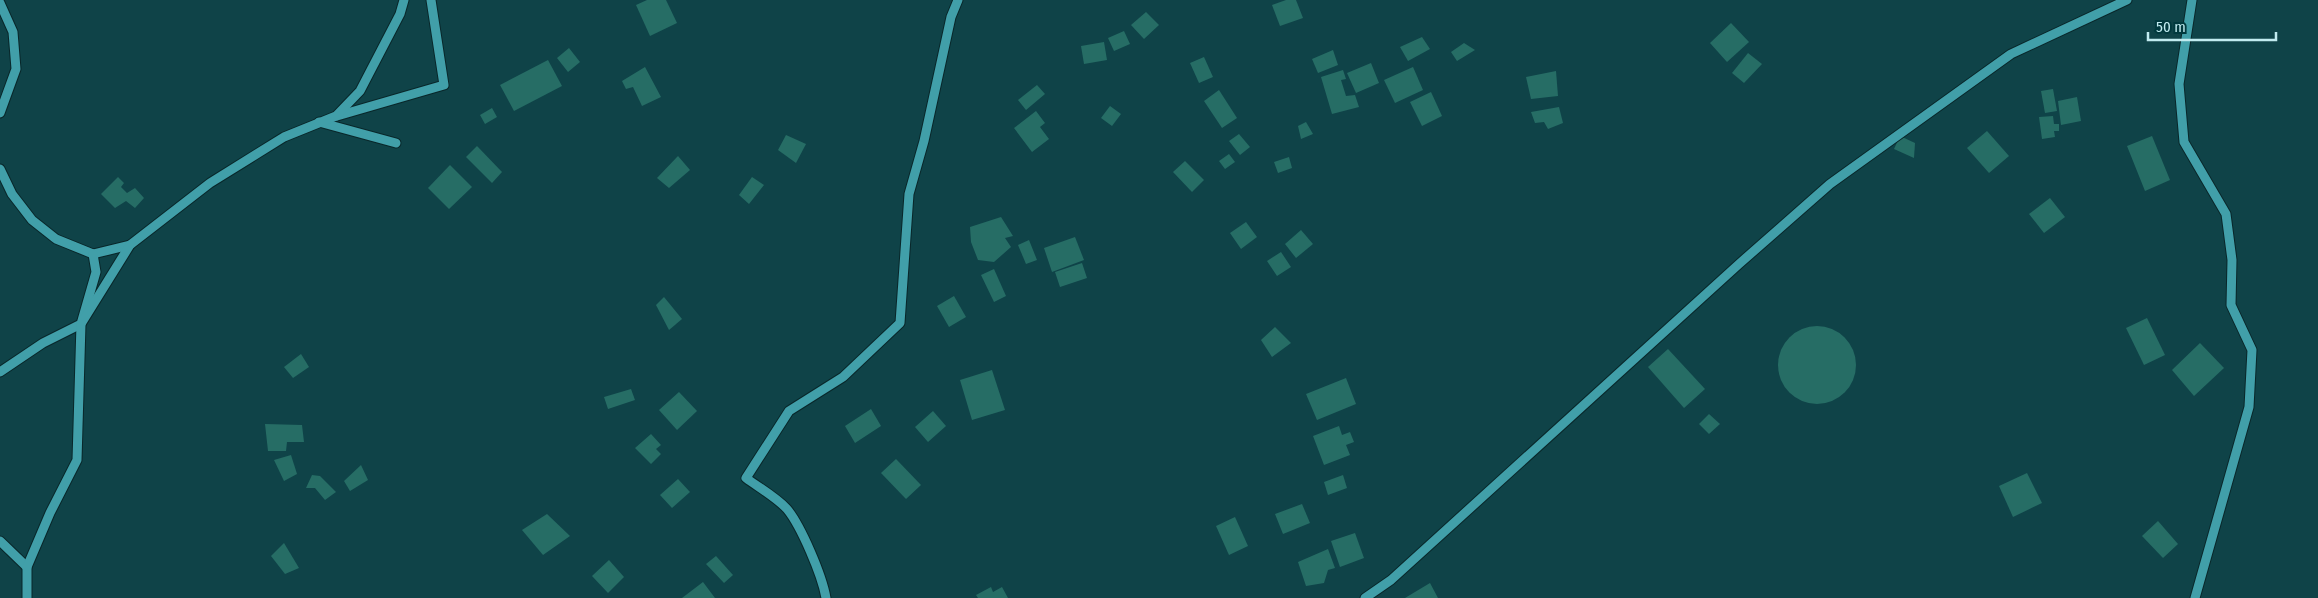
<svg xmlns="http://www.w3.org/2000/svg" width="2318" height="598" viewBox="0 0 2318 598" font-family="'Fira Sans Condensed',sans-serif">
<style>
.building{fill:#266d65}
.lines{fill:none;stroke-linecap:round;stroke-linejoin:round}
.minor-casing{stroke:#09272a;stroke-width:11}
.minor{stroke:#419fa9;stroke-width:9}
</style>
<rect width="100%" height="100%" fill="#0f4348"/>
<g class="building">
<polygon points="647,0 666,0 677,23 650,36 636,5"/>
<polygon points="1286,0 1296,0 1303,18 1280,26 1272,5"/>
<polygon points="1146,12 1159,25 1144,39 1131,25"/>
<polygon points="1731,23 1749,42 1727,62 1710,43"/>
<polygon points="1124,31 1130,44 1114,51 1108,38"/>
<polygon points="1422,37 1430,49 1408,61 1400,47"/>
<polygon points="1104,42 1107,60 1084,64 1081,46"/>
<polygon points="1464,43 1475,50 1457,61 1451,52"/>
<polygon points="569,48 580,62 568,72 557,58"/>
<polygon points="1333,50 1338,65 1318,73 1312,59"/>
<polygon points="1748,53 1762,64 1744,83 1732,73"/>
<polygon points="1204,57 1213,77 1199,83 1190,63"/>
<polygon points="548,60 562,86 514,111 500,85"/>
<polygon points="1371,63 1379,83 1356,93 1347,73"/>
<polygon points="645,67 661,97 642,106 633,87 626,89 622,81"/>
<polygon points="1413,67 1423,90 1395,103 1384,80"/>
<polygon points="1343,70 1346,79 1341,80 1346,96 1355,95 1359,107 1332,114 1321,77"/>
<polygon points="1556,71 1558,96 1531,99 1526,77"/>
<polygon points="1037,85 1045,94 1026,110 1018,100"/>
<polygon points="2053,89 2057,111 2045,113 2041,91"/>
<polygon points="1219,90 1237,118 1222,128 1204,101"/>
<polygon points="1431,92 1442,116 1422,126 1410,102"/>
<polygon points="2077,97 2081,121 2061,125 2058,101"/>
<polygon points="1110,106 1121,114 1112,126 1101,118"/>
<polygon points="1559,107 1563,123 1548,129 1544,122 1535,123 1531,112"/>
<polygon points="492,108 497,117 485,124 480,115"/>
<polygon points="1036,111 1045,123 1040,127 1049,139 1032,152 1014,128"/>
<polygon points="2053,116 2054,124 2059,124 2059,131 2054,131 2055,137 2042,139 2039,117"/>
<polygon points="1306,122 1313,134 1301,139 1298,126"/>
<polygon points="1987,131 2009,156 1989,173 1967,148"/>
<polygon points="1239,134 1250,147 1240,155 1229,141"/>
<polygon points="786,135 806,144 796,163 778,150"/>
<polygon points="1900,136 1915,143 1914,158 1894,149"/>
<polygon points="2152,136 2170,180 2145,191 2127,146"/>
<polygon points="477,146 502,172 492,183 466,157"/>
<polygon points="1229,154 1235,162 1225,169 1219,161"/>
<polygon points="678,156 690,170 669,188 657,178"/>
<polygon points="1289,157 1292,168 1278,173 1274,162"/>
<polygon points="1185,161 1204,180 1192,192 1173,172"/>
<polygon points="450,165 472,187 449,209 428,188"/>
<polygon points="118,177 124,183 121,187 127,193 135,188 144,198 135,208 126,201 115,208 101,194"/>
<polygon points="752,177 764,185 749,204 739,195"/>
<polygon points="2050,198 2065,217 2044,233 2029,214"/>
<polygon points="1001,217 1013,236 1005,238 1011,247 994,262 978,260 971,242 970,227"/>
<polygon points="1246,222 1257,237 1241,249 1230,233"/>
<polygon points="1301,230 1313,244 1296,258 1285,244"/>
<polygon points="1075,237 1084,260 1052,272 1044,248"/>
<polygon points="1029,240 1037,260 1026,264 1018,245"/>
<polygon points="1281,252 1291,267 1277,276 1267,261"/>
<polygon points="1082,263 1087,278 1060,287 1055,272"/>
<polygon points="994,269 1006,296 994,302 981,275"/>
<polygon points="954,296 966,317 949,327 937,306"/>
<polygon points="664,297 682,319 669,330 656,305"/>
<polygon points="2147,318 2165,355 2144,365 2126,328"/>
<circle cx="1817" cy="365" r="39"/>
<polygon points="1275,327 1291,343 1272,357 1261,340"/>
<polygon points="2200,343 2224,368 2194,396 2172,370"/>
<polygon points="1668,349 1705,389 1684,408 1648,367"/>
<polygon points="301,354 309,367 293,378 284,367"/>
<polygon points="992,370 1005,410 972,420 960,380"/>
<polygon points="1346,378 1356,404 1317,420 1306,394"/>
<polygon points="631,389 635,400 608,409 604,397"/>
<polygon points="679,392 697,411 677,430 659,410"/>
<polygon points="871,409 881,426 855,443 845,426"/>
<polygon points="933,411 946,426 928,442 915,427"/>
<polygon points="1709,414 1720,424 1709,434 1699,424"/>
<polygon points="265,424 302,425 304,442 287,442 286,451 268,451"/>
<polygon points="1339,426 1342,435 1350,432 1354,442 1346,445 1350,455 1324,465 1313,436"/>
<polygon points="651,434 661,445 656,449 661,454 651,464 635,448"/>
<polygon points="291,455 297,474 284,481 274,460"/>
<polygon points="896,459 921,485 906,499 881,473"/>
<polygon points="361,465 368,480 350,491 344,481"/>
<polygon points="2027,473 2042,503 2013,517 1999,486"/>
<polygon points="312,475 320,476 336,492 325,500 315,488 306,488"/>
<polygon points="1343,475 1347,488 1328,495 1324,482"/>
<polygon points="678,479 690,492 672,508 660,495"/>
<polygon points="1302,504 1310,523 1283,534 1275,514"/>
<polygon points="547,514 570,536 543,555 522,530"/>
<polygon points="1235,517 1248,546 1229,555 1216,526"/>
<polygon points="2158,521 2178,544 2163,558 2142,536"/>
<polygon points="1355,533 1364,558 1340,567 1331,541"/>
<polygon points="284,543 299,568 285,574 271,556"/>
<polygon points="1328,549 1335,568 1328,570 1324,583 1306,586 1298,562"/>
<polygon points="716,556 733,575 724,583 706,564"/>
<polygon points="609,560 624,577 608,593 592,576"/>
<polygon points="703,582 715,598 682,598"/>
<polygon points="1430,583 1438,598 1405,598"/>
<polygon points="991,587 993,592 1002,587 1008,598 978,598 976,595"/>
</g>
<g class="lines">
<defs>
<g id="minor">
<polyline points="2192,0 2179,84 2184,142 2226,214 2232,260 2231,305 2252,350 2249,407 2195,598"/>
<polyline points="0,3 13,32 16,69 0,113"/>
<polyline points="337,116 444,85 431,0"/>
<polyline points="319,122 396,143"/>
<polyline points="0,169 12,194 32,220 56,239 93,254 130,245"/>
<polyline points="0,372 43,343 81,324 96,272 93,254"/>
<polyline points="0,541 27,567"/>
<polyline points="27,598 27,567 50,513 77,460 81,324 130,245 210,183 284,137 336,116 360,91 400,14 404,0"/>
<path d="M 826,598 C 822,575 801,526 787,509 C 776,497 758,487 746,478 L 789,411 L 843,377 L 900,323 L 909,194 L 924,141 L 951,17 L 958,0"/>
<polyline points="1365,598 1391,580 1739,264 1830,184 2011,54 2127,0"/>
</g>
</defs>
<use href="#minor" class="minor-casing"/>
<use href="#minor" class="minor"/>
</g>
<path d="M2148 32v8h128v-8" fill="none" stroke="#c1ebf0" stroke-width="2.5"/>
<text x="2156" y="32" font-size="15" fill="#c1ebf0" stroke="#01393e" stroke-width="4" paint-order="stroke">50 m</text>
</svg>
